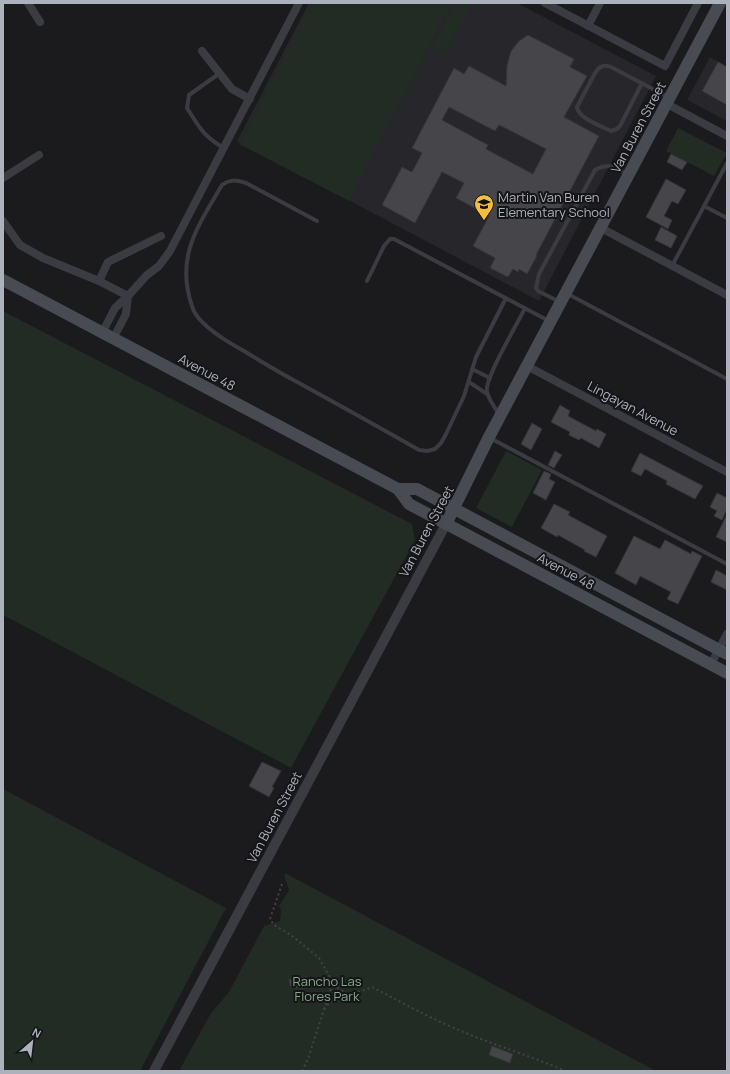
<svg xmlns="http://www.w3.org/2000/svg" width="730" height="1074" viewBox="0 0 730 1074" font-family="Manrope,sans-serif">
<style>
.built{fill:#27262a}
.green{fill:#222b24}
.building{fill:#45454a;stroke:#353439;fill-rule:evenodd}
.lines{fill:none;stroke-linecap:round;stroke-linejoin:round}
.path{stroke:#414349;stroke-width:2;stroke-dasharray:2 3;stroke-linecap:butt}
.service{stroke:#3b3c42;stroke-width:4}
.minor{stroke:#3b3c42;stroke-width:8}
.tertiary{stroke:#3b3c42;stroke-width:10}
.secondary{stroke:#494b52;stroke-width:12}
.labels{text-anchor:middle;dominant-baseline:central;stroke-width:4;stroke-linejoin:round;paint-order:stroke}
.street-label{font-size:13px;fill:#adb1bc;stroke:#151518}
.poi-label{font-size:13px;fill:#adb1bc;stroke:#151518;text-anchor:start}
.park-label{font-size:13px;fill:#84a788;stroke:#151518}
</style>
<rect width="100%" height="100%" fill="#1b1a1d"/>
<g class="built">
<polygon points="309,3 517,3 656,76 539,301 237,141"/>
<polygon points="710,57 727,66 727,121 687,100"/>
</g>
<g class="green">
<polygon points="312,3 452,3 349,201 239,144"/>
<polygon points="455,3 472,3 445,54 432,47"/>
<polygon points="678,128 727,153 714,176 666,151"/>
<polygon points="3,311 412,524 415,540 291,768 3,615"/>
<polygon points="506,451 542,470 512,527 476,508"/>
<polygon points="3,789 226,908 140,1071 3,1071"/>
<polygon points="285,873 656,1071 183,1071 180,1069 211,1013 229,992 264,926 280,921 281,910 279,906 289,890 284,875"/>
</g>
<g class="building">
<path d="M 528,35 L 574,59 L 570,67 L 587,76 L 564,117 L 599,136 L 536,255 L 537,256 L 527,274 L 519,269 L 518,272 L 513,269 L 508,277 L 490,268 L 495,258 L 473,246 L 489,216 L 456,198 L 464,183 L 442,172 L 415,223 L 382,205 L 402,167 L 412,172 L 422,153 L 412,148 L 454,68 L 464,74 L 469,66 L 506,86 L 507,65 L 511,51 L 519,41 ZM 449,107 L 495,131 L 499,125 L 546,149 L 533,174 L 486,149 L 488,145 L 442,120 Z"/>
<polygon points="718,62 727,67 727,105 702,91"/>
<polygon points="671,154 687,162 682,170 667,162"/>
<polygon points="666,179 686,190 678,204 672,201 664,216 672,220 668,229 646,217"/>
<polygon points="661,227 677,236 671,248 655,240"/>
<polygon points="560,405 570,411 568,416 596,431 597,429 606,434 599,448 581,438 579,440 569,435 570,432 551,422"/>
<polygon points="532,423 542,429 531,450 521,444"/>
<polygon points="555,451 562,455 554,468 548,465"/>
<polygon points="640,453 703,486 695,499 666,484 667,481 645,469 641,476 631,471"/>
<polygon points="544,471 551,474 549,479 555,482 546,500 533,493"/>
<polygon points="717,493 727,498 727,509 722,520 714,516 717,511 710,507"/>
<polygon points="554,504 570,512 568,515 607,536 596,557 584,551 585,550 558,535 557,537 541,528"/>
<polygon points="727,514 727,542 716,537"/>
<polygon points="634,536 660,549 665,540 691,554 692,551 702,556 678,604 667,599 671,592 640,576 636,585 615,573"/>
<polygon points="716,570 727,576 727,590 711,582"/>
<polygon points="262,762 281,771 272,787 274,788 269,797 249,786"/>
<polygon points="294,977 307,977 307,978 312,978 312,986 307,986 307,988 294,988 294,986 290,986 289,979 294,979"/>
<polygon points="492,1046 513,1054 510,1063 489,1055"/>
</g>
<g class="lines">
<g class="path">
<polyline points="282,884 270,919 274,925 291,935 319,958 335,986 346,993"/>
<path d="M 324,1009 L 331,1001 L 342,994 L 357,993 L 372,987 C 399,1001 426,1016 454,1028 C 490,1044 529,1055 565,1071"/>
<polyline points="302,1071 308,1059 333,982"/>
</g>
<g class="service">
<path d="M 220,73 L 189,95 L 187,108 C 199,127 204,137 224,148"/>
<path d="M 642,83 L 620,126 L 617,129 L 611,131 C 601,126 578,118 577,107 L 595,73 C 599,67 603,64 611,67 L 668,97"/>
<polyline points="704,206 727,218"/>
<path d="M 317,221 L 246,183 C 236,180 230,179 222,185 C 198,226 175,257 192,306 C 195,318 208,328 218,335 C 226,341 235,346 244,351 C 262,362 280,373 299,383 C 339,405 379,427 419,450 L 427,451 L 435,449 L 441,443 L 446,434 L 464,396 L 476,357 L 506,298"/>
<polyline points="672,266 727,163"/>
<polyline points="367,281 384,246 390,239 394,239 549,321"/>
<polyline points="566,293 727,379"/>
<path d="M 560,302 L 538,291 L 536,288 L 539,274 L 595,170 C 608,162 615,168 627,174"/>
<polyline points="472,369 490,378"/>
<polyline points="469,382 487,394"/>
<path d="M 499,414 C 494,407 489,400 487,392 C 484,379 518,323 525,308"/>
<polyline points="490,438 727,564"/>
</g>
<g class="minor">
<polyline points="28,3 40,22"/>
<polyline points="545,3 665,66 698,3"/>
<polyline points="588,26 600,3"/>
<polyline points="202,51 232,89 250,99"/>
<polyline points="667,104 727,136"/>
<polyline points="3,178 39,155"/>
<polyline points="3,221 20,245 43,258 99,281 128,296"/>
<polyline points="601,228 727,295"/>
<polyline points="99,281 108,262 161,236"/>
<polyline points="102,333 115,308 128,296 147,275 159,266 170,251 299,3"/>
<polyline points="113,339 126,314 128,296"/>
<polyline points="527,366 727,472"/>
<polyline points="711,664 727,634"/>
</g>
<polyline class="tertiary" points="154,1071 446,524"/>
<g class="secondary">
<polyline points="3,280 398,489 409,504 727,673"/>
<polyline points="398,489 417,489 727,654"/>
<polyline points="446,524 489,437 720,3"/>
</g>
</g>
<defs>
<symbol id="school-pin" viewBox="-11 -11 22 30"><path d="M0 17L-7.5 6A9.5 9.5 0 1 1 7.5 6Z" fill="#f5bf3a" stroke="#151518"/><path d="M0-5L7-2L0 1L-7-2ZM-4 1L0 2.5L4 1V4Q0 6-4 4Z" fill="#111"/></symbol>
</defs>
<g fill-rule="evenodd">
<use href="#school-pin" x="473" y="193" width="22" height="30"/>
</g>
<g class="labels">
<g class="street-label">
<text transform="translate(638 127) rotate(-62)">Van Buren Street</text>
<text transform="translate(207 372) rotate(28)">Avenue 48</text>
<text transform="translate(633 408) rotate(28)">Lingayan Avenue</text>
<text transform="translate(426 531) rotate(-62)">Van Buren Street</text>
<text transform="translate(566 571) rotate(28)">Avenue 48</text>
<text transform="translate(274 817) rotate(-62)">Van Buren Street</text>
</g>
<g class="poi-label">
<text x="498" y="197">Martin Van Buren<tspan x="498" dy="15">Elementary School</tspan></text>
</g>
<g class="park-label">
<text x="327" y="981">Rancho Las<tspan x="327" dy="15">Flores Park</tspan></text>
</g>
</g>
<rect width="730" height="1074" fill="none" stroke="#adb1bc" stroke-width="8"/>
<g transform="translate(32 1042) rotate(28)" stroke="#151518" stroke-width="3" paint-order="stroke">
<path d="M0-3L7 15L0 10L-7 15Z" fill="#adb1bc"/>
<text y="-6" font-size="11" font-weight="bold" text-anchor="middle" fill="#adb1bc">N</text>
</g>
</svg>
